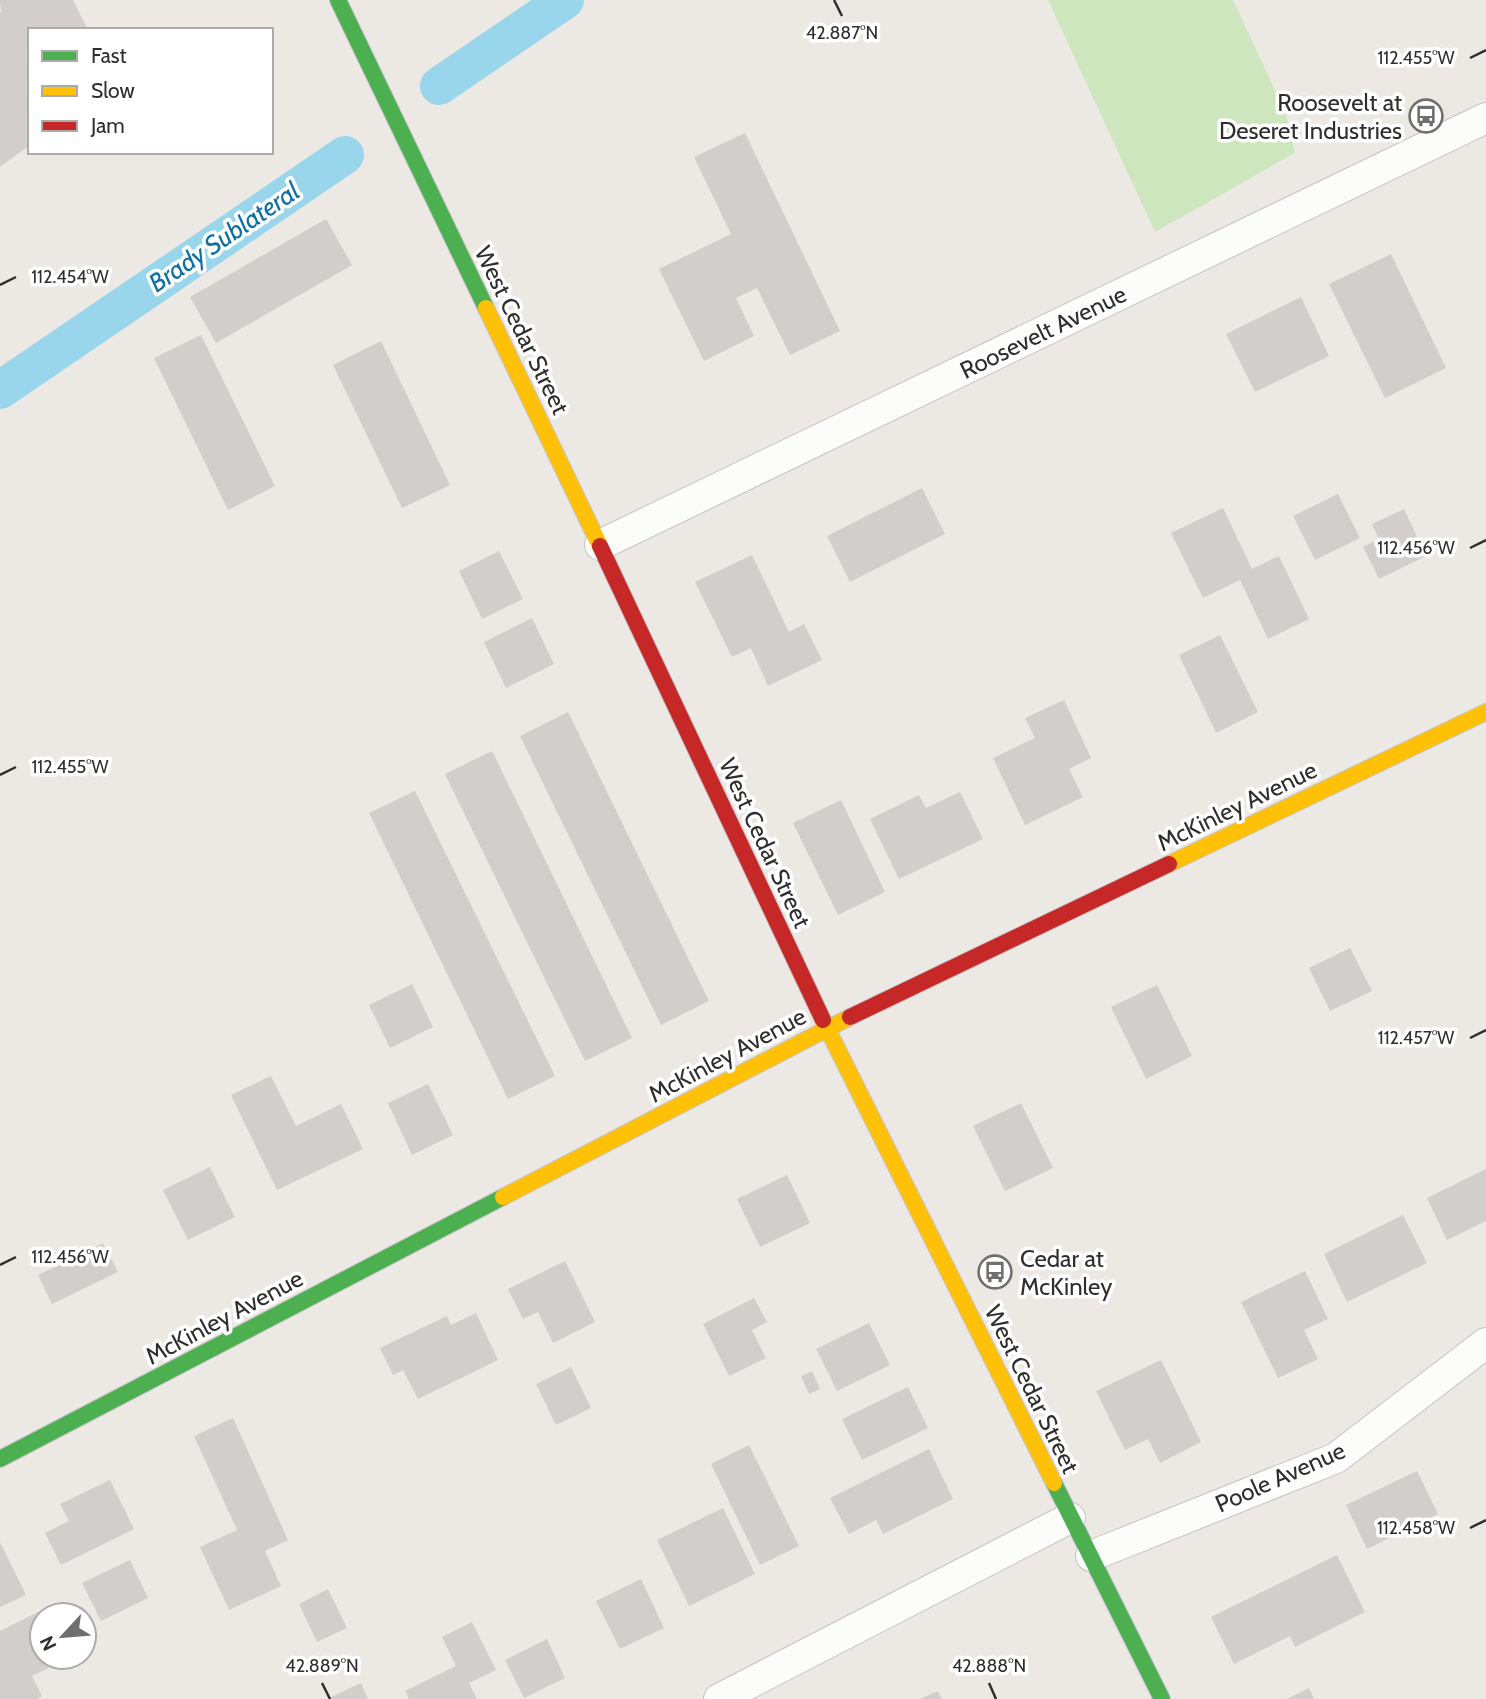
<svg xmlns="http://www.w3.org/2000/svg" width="1486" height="1699" viewBox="0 0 1486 1699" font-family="Cabin,sans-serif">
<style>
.green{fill:#cee6be}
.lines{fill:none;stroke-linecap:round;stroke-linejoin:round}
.canal{stroke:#99d6ec;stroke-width:38}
.building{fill:#d1cecb}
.street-casing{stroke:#c5c4c5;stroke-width:32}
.fast-casing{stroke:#c5c4c5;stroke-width:18}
.slow-casing{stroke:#c5c4c5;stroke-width:18}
.jam-casing{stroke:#c5c4c5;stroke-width:18}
.street{stroke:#fcfcfb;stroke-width:30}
.fast{stroke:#4caf50;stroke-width:16}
.slow{stroke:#ffc107;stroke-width:16}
.jam{stroke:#c62828;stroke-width:16}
.ticks{fill:none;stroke:#2e2e2e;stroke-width:2.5}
.labels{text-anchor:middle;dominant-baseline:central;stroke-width:7;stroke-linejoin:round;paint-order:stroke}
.poi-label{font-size:24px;fill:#2e2e2e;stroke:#fff;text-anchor:end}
.street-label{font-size:24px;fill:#2e2e2e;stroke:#fff}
.water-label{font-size:26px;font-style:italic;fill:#0d6fa3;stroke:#fff}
.ticks-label{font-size:18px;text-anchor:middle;fill:#2e2e2e;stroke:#fff;stroke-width:7;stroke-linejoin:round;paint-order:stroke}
</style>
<rect width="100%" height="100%" fill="#ece8e4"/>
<polygon class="green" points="1048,0 1233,0 1286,114 1295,153 1155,232"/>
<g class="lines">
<g class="canal">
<polyline points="439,86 565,0"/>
<polyline points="0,390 345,155"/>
</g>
</g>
<g class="building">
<polygon points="0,0 73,0 88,30 30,30 30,145 0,167 0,13 1,12"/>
<polygon points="745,133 840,331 790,355 757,288 736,298 754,336 704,361 659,269 731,234 694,157"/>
<polygon points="326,219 352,265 216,343 190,297"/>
<polygon points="1391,254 1446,368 1385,398 1329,284"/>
<polygon points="1301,297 1329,356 1255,392 1226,334"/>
<polygon points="201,335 275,486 228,510 154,358"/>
<polygon points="381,341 450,485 402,508 333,365"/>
<polygon points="922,488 945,534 850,582 827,536"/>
<polygon points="1338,494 1360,538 1315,560 1293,516"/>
<polygon points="1223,508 1252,569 1279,556 1309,619 1268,639 1240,580 1203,598 1171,533"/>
<polygon points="1404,509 1426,556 1379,579 1363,547 1379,539 1372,524"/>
<polygon points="499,551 523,599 482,619 459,571"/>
<polygon points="752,555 789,632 804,624 822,660 768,686 751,648 732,657 695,582"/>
<polygon points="532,618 554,664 506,688 484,642"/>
<polygon points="1220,635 1258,712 1216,733 1179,655"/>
<polygon points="1064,700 1091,758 1069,769 1083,797 1025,825 993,758 1035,738 1025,718"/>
<polygon points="568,712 709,1001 661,1025 520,736"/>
<polygon points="492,751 632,1038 585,1061 445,774"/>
<polygon points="415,791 555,1076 508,1099 369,813"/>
<polygon points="960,792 983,839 899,879 870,819 919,795 926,808"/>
<polygon points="841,800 885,892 838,915 793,823"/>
<polygon points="1350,948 1372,991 1330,1011 1309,968"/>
<polygon points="412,984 433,1027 390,1048 369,1005"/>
<polygon points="1157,985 1192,1056 1146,1079 1111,1007"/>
<polygon points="271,1076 296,1126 341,1104 363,1149 277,1190 231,1095"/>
<polygon points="428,1084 453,1135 412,1155 388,1103"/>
<polygon points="1021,1103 1053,1168 1005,1191 973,1126"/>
<polygon points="210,1167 235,1217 188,1240 163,1190"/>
<polygon points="1486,1169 1486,1221 1447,1240 1427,1198"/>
<polygon points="787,1175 810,1223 760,1247 737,1199"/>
<polygon points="1403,1215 1427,1263 1347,1302 1324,1254"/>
<polygon points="103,1243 118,1272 52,1304 38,1275"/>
<polygon points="565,1261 595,1322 553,1343 538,1312 523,1319 508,1289"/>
<polygon points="1305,1271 1328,1319 1304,1330 1318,1359 1278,1378 1241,1302"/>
<polygon points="754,1298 767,1322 752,1330 766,1358 729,1376 703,1324"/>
<polygon points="476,1313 498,1360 418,1399 403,1370 393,1375 380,1348 447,1316 451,1325"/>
<polygon points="869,1323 890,1365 837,1391 816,1349"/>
<polygon points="1161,1360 1201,1442 1160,1463 1148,1439 1125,1450 1096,1391"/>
<polygon points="571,1367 591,1408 556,1425 536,1384"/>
<polygon points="812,1371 820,1389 809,1394 801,1376"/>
<polygon points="908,1387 928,1428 862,1460 842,1419"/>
<polygon points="233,1418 288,1540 265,1551 281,1586 229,1610 200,1547 237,1530 194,1436"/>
<polygon points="749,1445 799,1546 760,1565 711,1464"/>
<polygon points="929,1449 953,1499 883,1534 876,1520 849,1534 830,1498"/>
<polygon points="1417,1471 1438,1514 1367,1549 1346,1505"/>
<polygon points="110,1480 134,1529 61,1565 45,1533 69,1521 60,1504"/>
<polygon points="723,1508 755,1574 689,1606 657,1540"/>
<polygon points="0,1542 26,1595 0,1607"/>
<polygon points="1337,1555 1365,1612 1295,1647 1290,1636 1234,1664 1211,1617"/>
<polygon points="130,1560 148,1598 101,1621 82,1583"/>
<polygon points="641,1579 664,1628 620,1649 596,1601"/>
<polygon points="328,1589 347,1628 317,1642 299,1604"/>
<polygon points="46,1608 50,1615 42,1615 42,1657 71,1657 32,1676 42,1696 37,1699 0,1699 0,1631"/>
<polygon points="472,1622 496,1670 469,1683 477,1699 409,1699 405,1691 456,1666 442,1637"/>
<polygon points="547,1639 565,1678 524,1698 505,1660"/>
<polygon points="361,1683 368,1699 327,1699"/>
<polygon points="1309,1688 1314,1699 1287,1699"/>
<polygon points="938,1691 942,1699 920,1699"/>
</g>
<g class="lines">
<defs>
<g id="street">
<polyline points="600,545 1486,118"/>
<polyline points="1091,1556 1336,1458 1486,1343"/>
<polyline points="719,1699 1070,1518"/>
</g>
<g id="fast">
<polyline points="338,0 486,308"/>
<polyline points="0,1459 503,1197"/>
<polyline points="1054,1483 1162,1699"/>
</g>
<g id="slow">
<polyline points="486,308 600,546"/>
<polyline points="1169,864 1486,712"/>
<polyline points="823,1020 1054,1483"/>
<polyline points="503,1197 850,1017"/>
</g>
<g id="jam">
<polyline points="600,546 823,1020"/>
<polyline points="850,1017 1169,864"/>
</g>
</defs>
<use href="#street" class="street-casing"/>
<use href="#fast" class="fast-casing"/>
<use href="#slow" class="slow-casing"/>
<use href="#jam" class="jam-casing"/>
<use href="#street" class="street"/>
<use href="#fast" class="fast"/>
<use href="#slow" class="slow"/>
<use href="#jam" class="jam"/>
</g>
<path class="ticks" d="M 834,0 L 842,16M 1470,58 L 1486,50M 0,285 L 16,277M 1470,548 L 1486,540M 0,775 L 16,767M 1470,1038 L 1486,1030M 0,1265 L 16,1257M 1470,1528 L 1486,1520M 322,1683 L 330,1699M 989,1683 L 996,1699"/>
<defs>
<symbol id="bus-ring" viewBox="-11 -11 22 22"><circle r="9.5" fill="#fff" stroke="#706f6e" stroke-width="1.5"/><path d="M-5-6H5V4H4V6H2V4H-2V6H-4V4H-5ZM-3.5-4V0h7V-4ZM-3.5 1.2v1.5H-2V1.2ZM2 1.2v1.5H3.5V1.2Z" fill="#706f6e"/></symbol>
</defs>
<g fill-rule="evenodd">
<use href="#bus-ring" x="1407" y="97" width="38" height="38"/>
<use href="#bus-ring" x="976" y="1253" width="38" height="38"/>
</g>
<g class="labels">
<g class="poi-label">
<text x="1402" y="102">Roosevelt at<tspan x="1402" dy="28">Deseret Industries</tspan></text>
<text x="1020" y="1258" text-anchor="start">Cedar at<tspan x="1020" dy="28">McKinley</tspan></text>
</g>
<g class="street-label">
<text transform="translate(522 330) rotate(64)">West Cedar Street</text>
<text transform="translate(1043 332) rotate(-26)">Roosevelt Avenue</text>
<text transform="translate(1237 806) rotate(-26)">McKinley Avenue</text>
<text transform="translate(765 843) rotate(65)">West Cedar Street</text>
<text transform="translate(727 1055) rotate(-28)">McKinley Avenue</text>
<text transform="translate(224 1317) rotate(-28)">McKinley Avenue</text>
<text transform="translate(1032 1389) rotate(64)">West Cedar Street</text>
<text transform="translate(1280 1477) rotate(-24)">Poole Avenue</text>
</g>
<g class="water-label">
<text transform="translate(224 237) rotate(-34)">Brady Sublateral</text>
</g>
</g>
<g class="ticks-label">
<text x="842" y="39">42.887°N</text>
<text x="1416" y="64">112.455°W</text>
<text x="70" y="283">112.454°W</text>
<text x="1416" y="554">112.456°W</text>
<text x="70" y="773">112.455°W</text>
<text x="1416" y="1044">112.457°W</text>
<text x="70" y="1263">112.456°W</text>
<text x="1416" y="1534">112.458°W</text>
<text x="322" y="1672">42.889°N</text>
<text x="989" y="1672">42.888°N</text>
</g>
<rect x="28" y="28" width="245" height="126" fill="#ffffff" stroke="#ababab" stroke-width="2"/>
<rect x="42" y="51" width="35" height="10" fill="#4caf50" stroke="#ababab" stroke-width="2"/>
<text x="91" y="63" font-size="21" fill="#2e2e2e">Fast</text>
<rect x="42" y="86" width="35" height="10" fill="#ffc107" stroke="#ababab" stroke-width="2"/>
<text x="91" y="98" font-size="21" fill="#2e2e2e">Slow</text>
<rect x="42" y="121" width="35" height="10" fill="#c62828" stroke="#ababab" stroke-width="2"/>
<text x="91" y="133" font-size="21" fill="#2e2e2e">Jam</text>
<g transform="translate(63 1636) rotate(244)"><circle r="33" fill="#ffffff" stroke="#ababab" stroke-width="2"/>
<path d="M0-5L12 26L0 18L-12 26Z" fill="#706f6e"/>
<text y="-10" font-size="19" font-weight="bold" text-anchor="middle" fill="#2e2e2e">N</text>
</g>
</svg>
